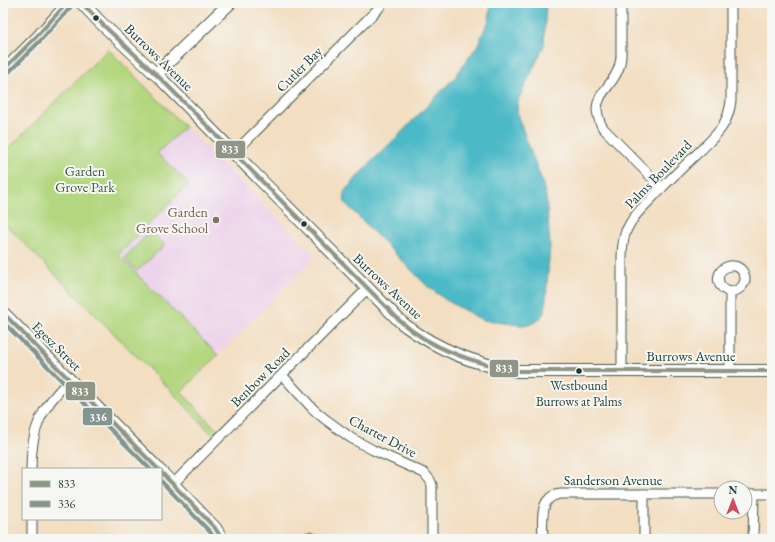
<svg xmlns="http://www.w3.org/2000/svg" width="775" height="542" viewBox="0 0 775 542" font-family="'EB Garamond',serif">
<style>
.built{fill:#ecd1ea}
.green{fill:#b3d77f;stroke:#698a5a}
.water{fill:#4bb9c6;stroke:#357b7d}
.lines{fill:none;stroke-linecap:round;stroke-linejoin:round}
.minor-casing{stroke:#3f5549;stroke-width:11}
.tertiary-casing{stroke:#3f5549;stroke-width:14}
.minor{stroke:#fff;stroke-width:9}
.tertiary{stroke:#fff;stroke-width:12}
.bus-1-casing{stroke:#f6f6f2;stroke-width:7}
.bus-2-casing{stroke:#f6f6f2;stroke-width:7}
.bus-1{stroke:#8f9686;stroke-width:4}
.bus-2{stroke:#84948f;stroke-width:4}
.bus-dot{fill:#1f3d34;stroke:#f6f6f2;stroke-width:1.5}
.education-dot{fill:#8d6e63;stroke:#f6f6f2;stroke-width:1.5}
.labels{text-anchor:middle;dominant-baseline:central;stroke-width:4;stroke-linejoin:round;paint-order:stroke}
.bus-label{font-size:13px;fill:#1f3d34;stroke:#f6f6f2}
.street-label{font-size:14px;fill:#1f3d34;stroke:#f6f6f2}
.park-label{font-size:14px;fill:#3d5c43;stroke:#f6f6f2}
.education-label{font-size:14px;fill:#785e54;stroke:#f6f6f2;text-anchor:end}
.line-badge{stroke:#f6f6f2;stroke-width:1.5}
.badge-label{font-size:11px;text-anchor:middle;font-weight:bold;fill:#fff}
</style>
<rect width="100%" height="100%" fill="#f6f6f2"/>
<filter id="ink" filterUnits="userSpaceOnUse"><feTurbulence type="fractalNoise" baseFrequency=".025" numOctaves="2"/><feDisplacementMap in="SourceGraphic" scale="8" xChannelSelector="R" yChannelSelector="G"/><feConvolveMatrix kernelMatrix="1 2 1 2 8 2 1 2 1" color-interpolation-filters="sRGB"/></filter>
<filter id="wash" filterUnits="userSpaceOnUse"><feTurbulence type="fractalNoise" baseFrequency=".012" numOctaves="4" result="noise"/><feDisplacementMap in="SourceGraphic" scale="16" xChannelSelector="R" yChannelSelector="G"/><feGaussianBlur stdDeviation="0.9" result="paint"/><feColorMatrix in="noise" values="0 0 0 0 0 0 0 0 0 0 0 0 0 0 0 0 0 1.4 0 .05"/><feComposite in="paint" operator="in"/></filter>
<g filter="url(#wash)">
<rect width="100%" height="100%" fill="#f3dec1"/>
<polygon class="built" points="185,127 315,256 218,355 118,255 189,184 157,153"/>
<g class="green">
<polygon points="108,49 185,127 157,153 189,184 118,255 218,355 181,392 219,432 214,436 176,396 3,222 3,154"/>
<polygon points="151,231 165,245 137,271 124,258"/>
</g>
<polygon class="water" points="491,3 546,3 544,46 519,98 517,107 518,117 542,181 546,197 550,245 545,311 539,320 529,325 520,325 482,320 446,300 427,286 345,203 344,192 368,165 397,137 456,76 477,46 489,20"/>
</g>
<g filter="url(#ink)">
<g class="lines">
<defs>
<g id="minor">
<path d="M 621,3 L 621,57 C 620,63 620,67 617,72 C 611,86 597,94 597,110 C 598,117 599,122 603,128 L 662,188"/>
<polyline points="3,70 36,37 67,3"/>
<polyline points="234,153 379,8 382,3"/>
<path d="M 730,371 L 730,292 C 726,291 723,289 720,285 C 712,269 736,257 744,274 C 748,284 739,291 730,292"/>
<path d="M 622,372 L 622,258 C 622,248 623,240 626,231 C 632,217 643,207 653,197 C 668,181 685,165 701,150 C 717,134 728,125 731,101 L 731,3"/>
<polyline points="282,375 313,409 325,419 351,438 373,450 424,473 430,480 432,485 432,539"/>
<path d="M 31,469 C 31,429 41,407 70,380"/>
<polyline points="173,484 367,289"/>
<polyline points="644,494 644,539"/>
<polyline points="745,494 772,494"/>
<polyline points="32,519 32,539"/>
<polyline points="303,539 309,537 315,539"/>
<path d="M 543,539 C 543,528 540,506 549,499 C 552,495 556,495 560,494 L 721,494"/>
<polyline points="753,539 754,494"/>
</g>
<g id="tertiary">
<path d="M 82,3 L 100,22 L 163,81 L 390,311 C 395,316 400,322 406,326 C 439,350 477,365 517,371 L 772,371"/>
<polyline points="156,74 230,3"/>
<polyline points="3,313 158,469"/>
<polyline points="161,472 215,528 222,539"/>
</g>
</defs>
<use href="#minor" class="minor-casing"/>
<use href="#tertiary" class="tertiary-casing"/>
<use href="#minor" class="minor"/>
<use href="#tertiary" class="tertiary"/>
<defs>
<g id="bus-1">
<path d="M 82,3 L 100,22 L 163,81 L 400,321 C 431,349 477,364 517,371 L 772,371"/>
<polyline points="3,70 36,37 67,3"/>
<polyline points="3,313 158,469"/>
<polyline points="161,472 215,528 222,539"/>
</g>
<g id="bus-2">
<polyline points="7,74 40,41 71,7"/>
<polyline points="3,322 150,469"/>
<polyline points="161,481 210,532 215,539"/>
</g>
</defs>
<use href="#bus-1" class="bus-1-casing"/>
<use href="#bus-2" class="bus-2-casing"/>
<use href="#bus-1" class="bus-1"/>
<use href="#bus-2" class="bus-2"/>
</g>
</g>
<g class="bus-dot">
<circle cx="96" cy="18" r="3.5"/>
<circle cx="304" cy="224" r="3.5"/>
<circle cx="579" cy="371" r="3.5"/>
</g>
<circle class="education-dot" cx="216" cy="220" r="4"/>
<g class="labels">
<g class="bus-label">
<text x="579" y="385">Westbound<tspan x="579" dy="16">Burrows at Palms</tspan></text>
</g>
<g class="street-label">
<text transform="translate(159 57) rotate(44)">Burrows Avenue</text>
<text transform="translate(299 69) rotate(-45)">Cutler Bay</text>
<text transform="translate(658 174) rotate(-46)">Palms Boulevard</text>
<text transform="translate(388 286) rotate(43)">Burrows Avenue</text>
<text transform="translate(57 346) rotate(45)">Egesz Street</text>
<text x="691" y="356">Burrows Avenue</text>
<text transform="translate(260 377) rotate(-45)">Benbow Road</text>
<text transform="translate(383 436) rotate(28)">Charter Drive</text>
<text x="613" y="480">Sanderson Avenue</text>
</g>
<g class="park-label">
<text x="85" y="171">Garden<tspan x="85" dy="16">Grove Park</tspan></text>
</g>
<g class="education-label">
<text x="208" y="212">Garden<tspan x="208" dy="16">Grove School</tspan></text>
</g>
</g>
<g class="line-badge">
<rect x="215" y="140" width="31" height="19" rx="4" fill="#8f9686"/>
<rect x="489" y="359" width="30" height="19" rx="4" fill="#8f9686"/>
<rect x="65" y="381" width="31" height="20" rx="4" fill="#8f9686"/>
<rect x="82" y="407" width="31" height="19" rx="4" fill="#84948f"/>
</g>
<g class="badge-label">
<text x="230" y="153">833</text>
<text x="504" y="372">833</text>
<text x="80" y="395">833</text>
<text x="98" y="421">336</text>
</g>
<rect width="775" height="542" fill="none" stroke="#f6f6f2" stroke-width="16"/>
<rect x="22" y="468" width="140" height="52" fill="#f6f6f2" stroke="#a0aca6"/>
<rect x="30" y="481" width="20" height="6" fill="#8f9686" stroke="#a0aca6"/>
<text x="58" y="488" font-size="12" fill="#1f3d34">833</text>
<rect x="30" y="501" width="20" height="6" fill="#84948f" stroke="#a0aca6"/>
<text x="58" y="508" font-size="12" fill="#1f3d34">336</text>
<g transform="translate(733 500)"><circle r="19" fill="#f6f6f2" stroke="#a0aca6"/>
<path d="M0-3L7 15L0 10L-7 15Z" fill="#d1495b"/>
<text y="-6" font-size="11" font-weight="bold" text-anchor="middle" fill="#1f3d34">N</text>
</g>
</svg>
